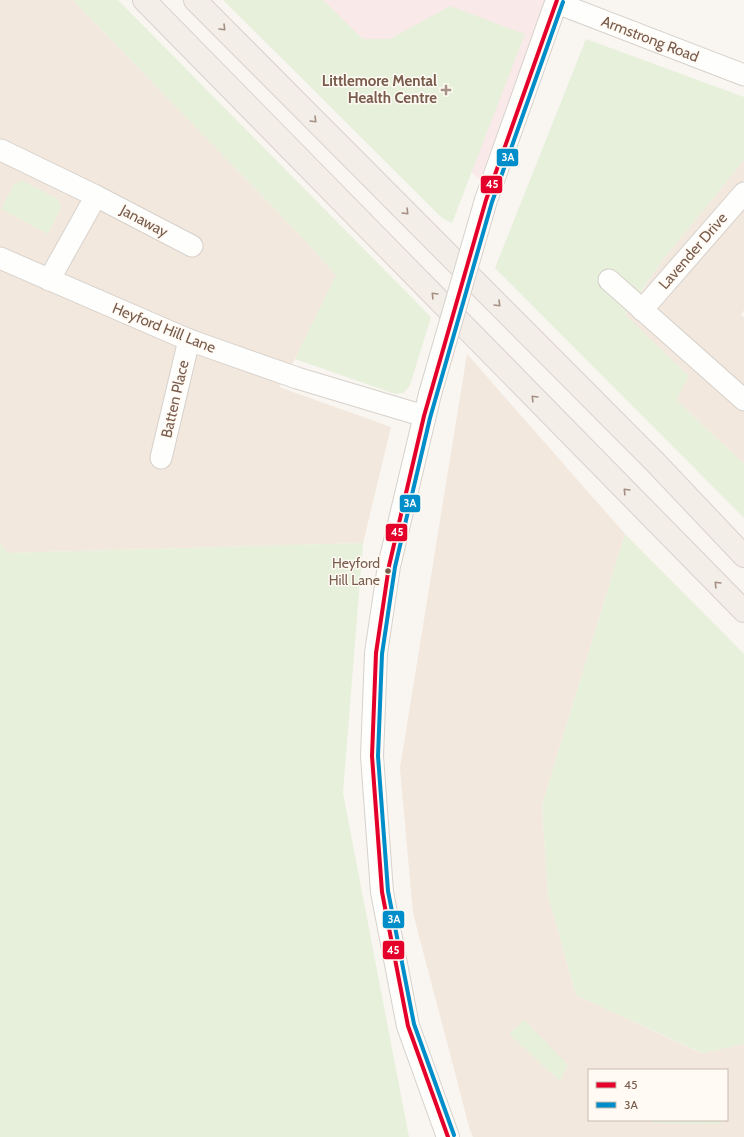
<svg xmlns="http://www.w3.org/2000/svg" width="744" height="1137" viewBox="0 0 744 1137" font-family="Cabin,sans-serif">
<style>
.residential{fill:#f2e8de;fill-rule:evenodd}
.medical{fill:#fae9e9}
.green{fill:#e7f0db}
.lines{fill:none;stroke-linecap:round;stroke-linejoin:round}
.minor-casing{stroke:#d7d1cb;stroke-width:23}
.tertiary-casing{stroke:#d7d1cb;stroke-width:24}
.primary-casing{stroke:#dad1cc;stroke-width:24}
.minor{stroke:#fefefd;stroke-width:21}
.tertiary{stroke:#fefefd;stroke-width:22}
.primary{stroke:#f3eee8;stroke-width:22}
.tertiary-bridge-casing{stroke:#d7d1cb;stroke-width:24;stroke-linecap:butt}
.tertiary-bridge{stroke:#fefefd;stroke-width:22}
.bus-1-casing{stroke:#fffaf3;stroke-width:7}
.bus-2-casing{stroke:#fffaf3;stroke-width:7}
.bus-1{stroke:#e4002b;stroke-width:4}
.bus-2{stroke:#008eca;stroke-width:4}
.oneway{stroke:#a48f83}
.poi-dot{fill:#a69286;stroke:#fffaf3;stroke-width:1.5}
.bus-dot{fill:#7a5c4d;stroke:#fffaf3;stroke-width:1.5}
.labels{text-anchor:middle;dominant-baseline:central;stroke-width:3;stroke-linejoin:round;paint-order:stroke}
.bus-label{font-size:14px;fill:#7a5c4d;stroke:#fffaf3;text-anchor:end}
.street-label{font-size:15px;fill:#7a5c4d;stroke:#fffaf3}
.poi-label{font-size:15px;font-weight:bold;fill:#7a5c4d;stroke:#fffaf3;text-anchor:end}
.line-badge{stroke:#fffaf3;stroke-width:1.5}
.badge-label{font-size:11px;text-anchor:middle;font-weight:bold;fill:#fff}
</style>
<rect width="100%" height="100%" fill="#f9f5f0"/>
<g class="residential">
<polygon points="0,0 73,0 299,234 337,275 295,359 279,387 391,427 363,543 7,553 0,542"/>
<polygon points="744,160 744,310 741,315 744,317 744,464 676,400 625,316 661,262"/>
<path d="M 467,354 L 625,534 L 542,805 L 548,895 L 576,995 L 701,1053 L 744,1044 L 744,1137 L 473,1137 L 470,1130 L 413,913 L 400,768 ZM 589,1070 L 727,1070 L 727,1120 L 589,1120 Z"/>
</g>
<polygon class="medical" points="280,0 546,0 480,180"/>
<g class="green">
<polygon points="73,0 118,0 431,317 410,385 404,393 395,394 295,359 336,275 299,234"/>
<polygon points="223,0 323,0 363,39 390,39 450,6 525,34 452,223 442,218"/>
<polygon points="586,39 744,97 744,160 661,262 625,315 689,376 676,400 744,464 744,518 495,268"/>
<polygon points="23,181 58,199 61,208 48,234 1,209 14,184"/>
<polygon points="625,534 744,654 744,1044 702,1053 576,995 548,895 542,805"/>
<polygon points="0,542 7,553 363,543 343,793 409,1137 0,1137"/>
<polygon points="524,1020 568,1065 560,1081 509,1034"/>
<polygon points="651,1120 721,1120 721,1124 650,1123"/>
</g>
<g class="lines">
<defs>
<g id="minor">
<polyline points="557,3 744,75"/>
<polyline points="1,150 96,196 49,280"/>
<polyline points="96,196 192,246"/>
<polyline points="0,258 189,340 297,378 424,416"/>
<polyline points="609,280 744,400"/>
<polyline points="642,310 744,193"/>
<polyline points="161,458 189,340"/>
</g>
<g id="tertiary">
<polyline points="486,200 557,0"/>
<polyline points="430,394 389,566 376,653 372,756 382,892 408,1026 448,1137"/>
</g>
<g id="primary">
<polyline points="144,0 744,611"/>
<polyline points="195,0 656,463 744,556"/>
</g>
</defs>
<use href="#minor" class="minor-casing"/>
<use href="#tertiary" class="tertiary-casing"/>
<use href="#primary" class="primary-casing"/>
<use href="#minor" class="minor"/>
<use href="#tertiary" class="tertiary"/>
<use href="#primary" class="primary"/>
<defs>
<polyline id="tertiary-bridge" points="430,394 486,200"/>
</defs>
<use href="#tertiary-bridge" class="tertiary-bridge-casing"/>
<use href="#tertiary-bridge" class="tertiary-bridge"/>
<defs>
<polyline id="bus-1" points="448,1137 408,1026 382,892 372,756 376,653 389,566 424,416 486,200 557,0"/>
<polyline id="bus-2" points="454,1135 414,1024 388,891 378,756 382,654 395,567 430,418 492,202 563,2"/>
</defs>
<use href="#bus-1" class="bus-1-casing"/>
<use href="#bus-2" class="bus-2-casing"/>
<use href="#bus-1" class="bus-1"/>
<use href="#bus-2" class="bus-2"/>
</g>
<defs><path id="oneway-chevron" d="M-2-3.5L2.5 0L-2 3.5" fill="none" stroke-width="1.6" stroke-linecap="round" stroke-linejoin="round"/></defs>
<g class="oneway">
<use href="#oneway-chevron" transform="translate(223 28) rotate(45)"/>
<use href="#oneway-chevron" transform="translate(314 120) rotate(45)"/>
<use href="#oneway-chevron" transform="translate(406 212) rotate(45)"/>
<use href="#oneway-chevron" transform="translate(434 295) rotate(-134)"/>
<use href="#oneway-chevron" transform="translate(498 304) rotate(45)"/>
<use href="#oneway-chevron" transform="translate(534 398) rotate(-134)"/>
<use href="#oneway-chevron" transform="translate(626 491) rotate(-134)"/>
<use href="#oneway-chevron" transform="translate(717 584) rotate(-134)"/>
</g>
<path class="poi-dot" d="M444 84h4v4h4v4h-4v4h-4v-4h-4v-4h4z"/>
<circle class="bus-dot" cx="388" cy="571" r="3.5"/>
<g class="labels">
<g class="bus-label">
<text x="380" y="563">Heyford<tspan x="380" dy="17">Hill Lane</tspan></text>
</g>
<g class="street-label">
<text transform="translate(650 39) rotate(21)">Armstrong Road</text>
<text transform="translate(144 221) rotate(28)">Janaway</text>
<text transform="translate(693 251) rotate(-49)">Lavender Drive</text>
<text transform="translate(164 328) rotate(22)">Heyford Hill Lane</text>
<text transform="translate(175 399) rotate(-77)">Batten Place</text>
</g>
<g class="poi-label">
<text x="437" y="81">Littlemore Mental<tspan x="437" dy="17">Health Centre</tspan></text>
</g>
</g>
<g class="line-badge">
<rect x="496" y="148" width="23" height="19" rx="4" fill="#008eca"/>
<rect x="480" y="175" width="23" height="19" rx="4" fill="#e4002b"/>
<rect x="399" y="494" width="22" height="19" rx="4" fill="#008eca"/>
<rect x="385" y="523" width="23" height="19" rx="4" fill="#e4002b"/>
<rect x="382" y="910" width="23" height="19" rx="4" fill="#008eca"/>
<rect x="382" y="940" width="23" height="20" rx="4" fill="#e4002b"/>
</g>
<g class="badge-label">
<text x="508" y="161">3A</text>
<text x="492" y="188">45</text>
<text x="410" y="507">3A</text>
<text x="397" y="536">45</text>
<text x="394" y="923">3A</text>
<text x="393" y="954">45</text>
</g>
<rect x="588" y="1069" width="140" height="52" fill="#fffaf3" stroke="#cabbb1"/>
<rect x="596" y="1082" width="20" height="6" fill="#e4002b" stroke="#cabbb1"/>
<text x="624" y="1089" font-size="12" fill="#7a5c4d">45</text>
<rect x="596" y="1102" width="20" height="6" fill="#008eca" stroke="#cabbb1"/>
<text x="624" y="1109" font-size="12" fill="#7a5c4d">3A</text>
</svg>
